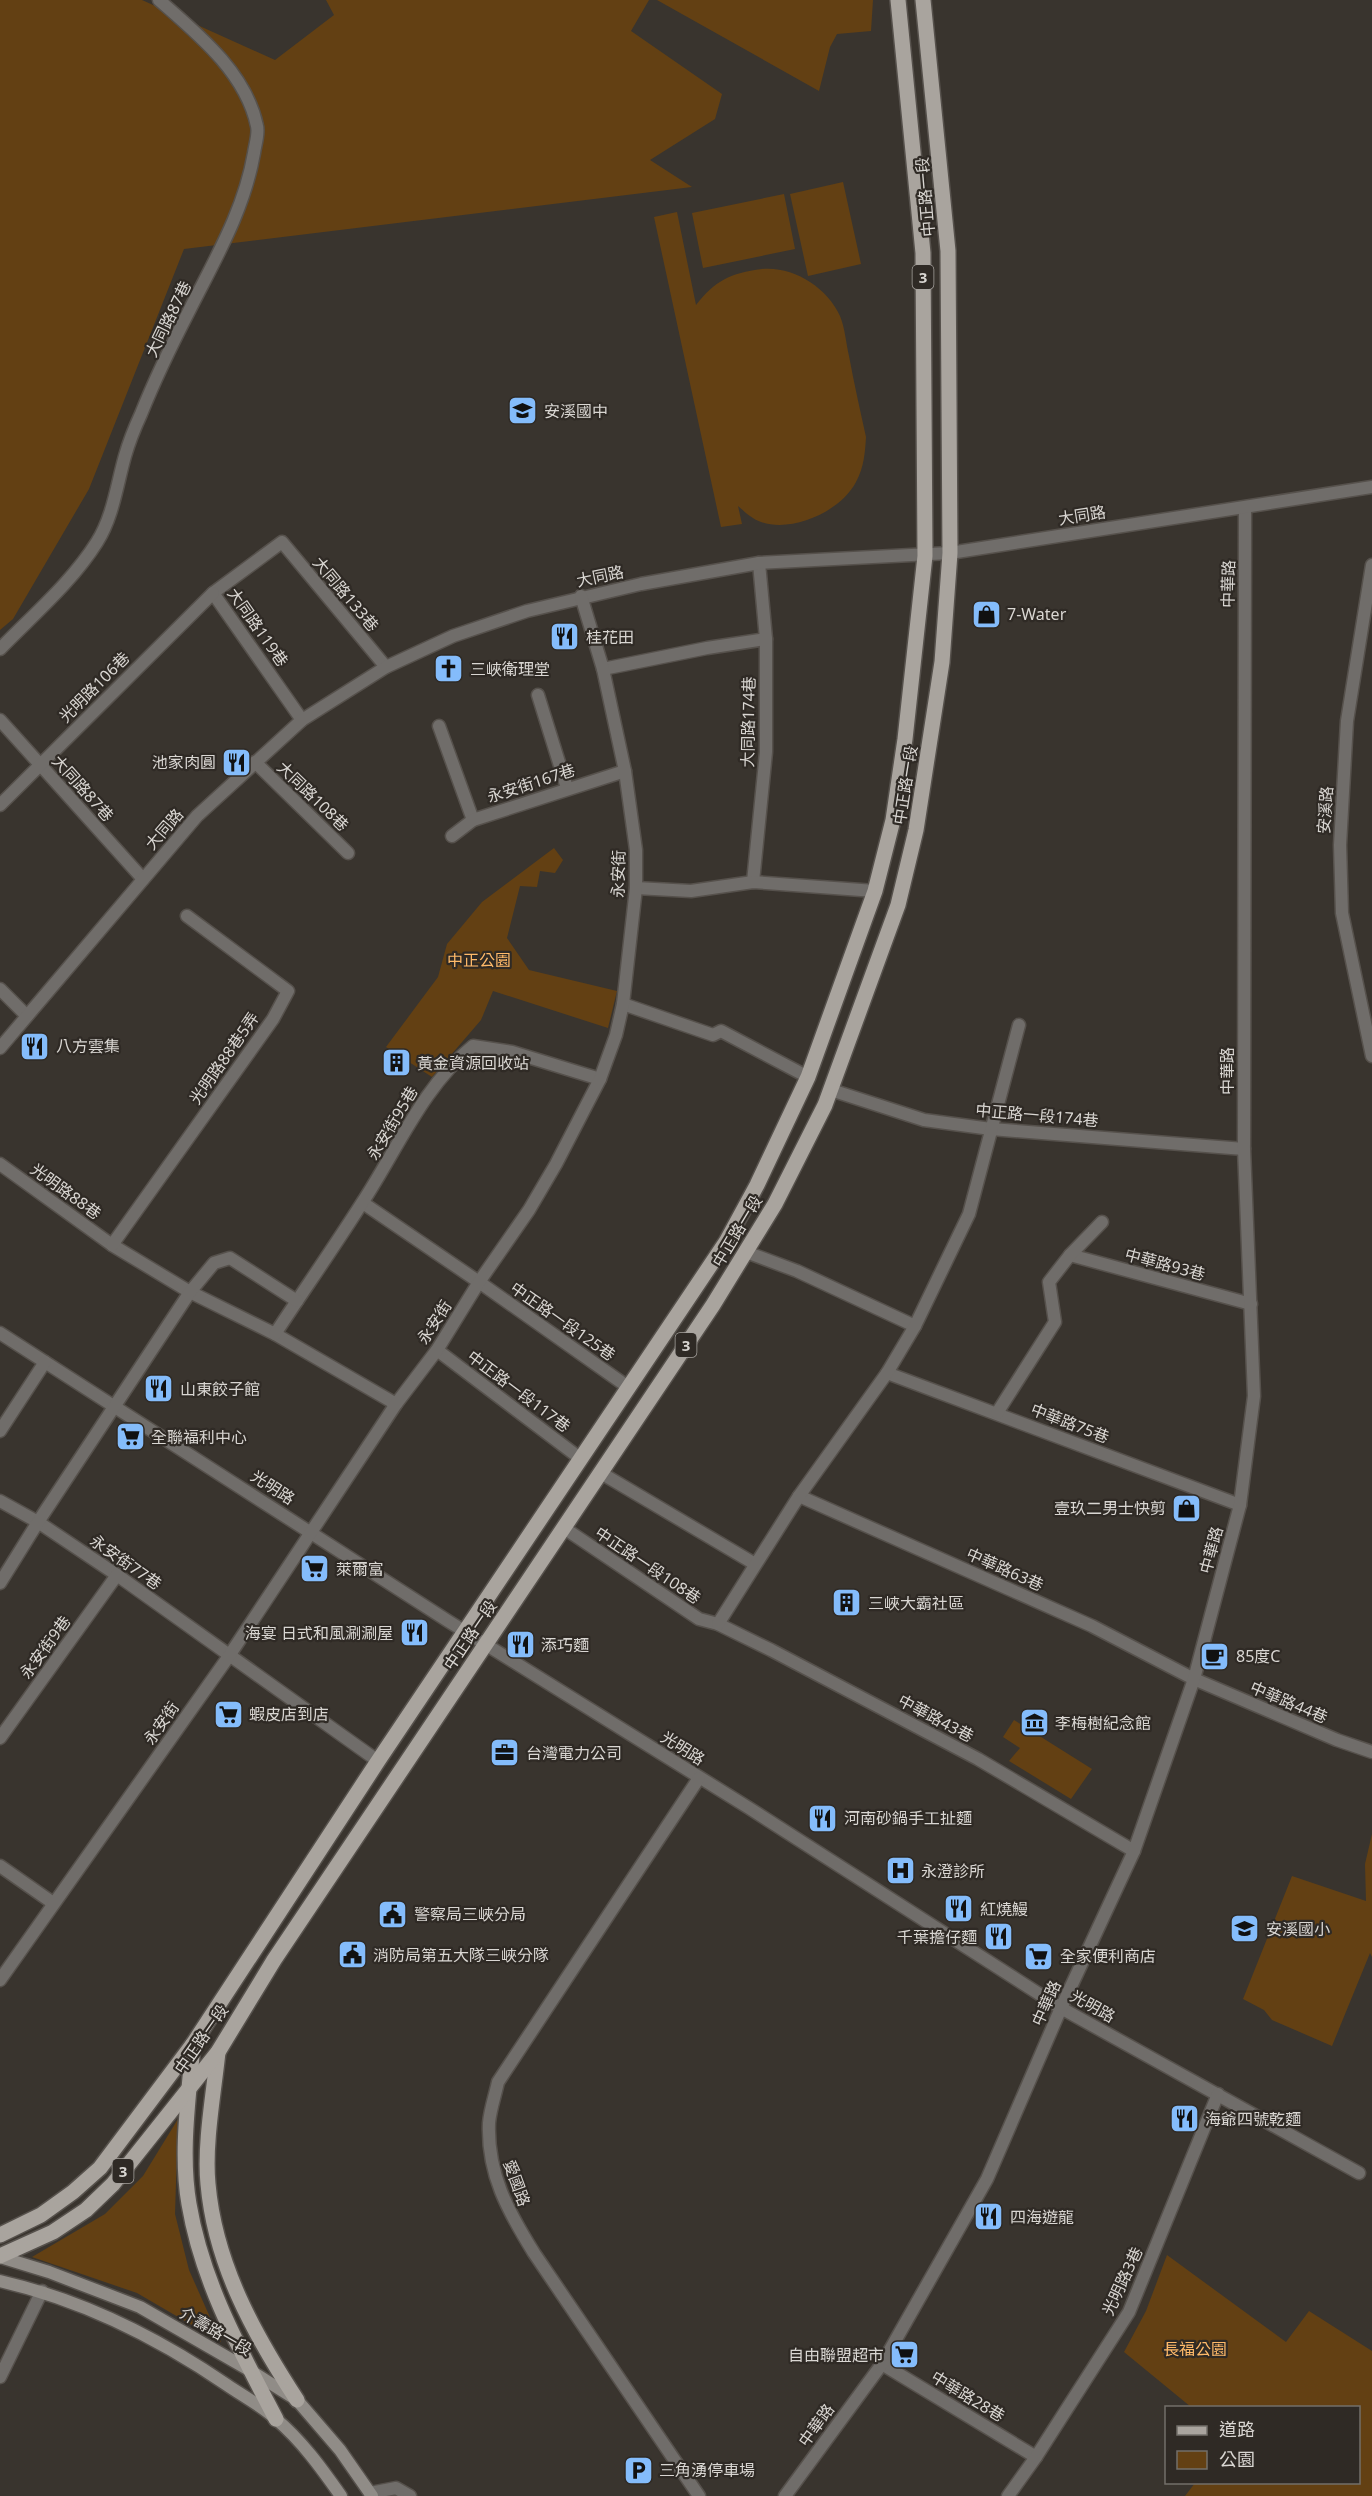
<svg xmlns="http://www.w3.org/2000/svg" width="1372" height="2496" viewBox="0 0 1372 2496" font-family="'Noto Sans','Noto Sans TC',sans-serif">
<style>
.green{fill:#634013}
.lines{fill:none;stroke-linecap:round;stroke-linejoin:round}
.minor-casing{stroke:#56514c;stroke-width:15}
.tertiary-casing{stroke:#56514c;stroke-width:15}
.secondary-casing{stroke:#56514c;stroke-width:15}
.primary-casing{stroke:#56514c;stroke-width:18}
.minor{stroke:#706d6a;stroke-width:12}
.tertiary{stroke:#706d6a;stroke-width:12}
.secondary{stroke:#908c87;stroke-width:12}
.primary{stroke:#a9a49e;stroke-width:15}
.labels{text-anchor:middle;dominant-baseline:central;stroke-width:4.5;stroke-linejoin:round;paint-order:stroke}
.shield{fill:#2f2a25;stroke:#a6a29e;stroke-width:1.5}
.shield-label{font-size:15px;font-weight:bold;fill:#d9d6d2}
.street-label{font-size:16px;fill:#d9d6d2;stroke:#2f2a25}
.poi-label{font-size:16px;fill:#d9d6d2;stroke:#2f2a25;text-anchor:start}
.park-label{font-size:16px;fill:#ffba69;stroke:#2f2a25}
</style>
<rect width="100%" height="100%" fill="#39342e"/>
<g class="green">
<polygon points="0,0 142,0 275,60 334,15 326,0 649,0 631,31 722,94 715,119 650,160 692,187 184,249 89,489 13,619 0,630"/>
<polygon points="657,0 873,0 871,31 837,34 830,47 819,91"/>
<polygon points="843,182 861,264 808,276 790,194"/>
<polygon points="784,194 795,249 703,268 692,213"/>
<path d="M 677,212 L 696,305 C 715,281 730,273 762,269 C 793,266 827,287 840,316 C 845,328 846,343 849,356 C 854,383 860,410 866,437 C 865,453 864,467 856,482 C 841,511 793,533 761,522 C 752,519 745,512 738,506 L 742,524 L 721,527 L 654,217 Z"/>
<polygon points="554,848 563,860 555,873 540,871 537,887 520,886 507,938 529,970 617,991 608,1028 493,991 481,1020 432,1077 386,1047 438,977 447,944 482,902"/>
<polygon points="1014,1720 1092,1769 1071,1799 1009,1761 1020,1748 1003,1737"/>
<polygon points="1372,1834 1372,1957 1370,1953 1332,2046 1272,2020 1264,2010 1243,1999 1292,1876 1366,1901 1365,1864"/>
<polygon points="178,2119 175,2214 189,2270 221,2342 137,2293 32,2257 105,2214 143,2176"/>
<polygon points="1167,2255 1286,2342 1309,2311 1372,2351 1372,2496 1185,2496 1195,2483 1358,2482 1358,2408 1191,2407 1124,2352 1146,2311"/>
</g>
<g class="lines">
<defs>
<g id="minor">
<polyline points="1372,565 1347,721 1340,845 1342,913 1372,1056"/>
<path d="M 0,649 C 33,615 72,582 97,542 C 113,517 117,484 125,456 C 129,442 135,427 141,414 C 155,379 172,344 189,311 C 215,259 244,211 254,153 C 255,145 259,134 257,126 C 246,73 198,34 159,0"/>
<polyline points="603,669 707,648 766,639"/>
<polyline points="538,695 567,788"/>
<polyline points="0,720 143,879"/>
<polyline points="302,720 213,593 282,542 386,667"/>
<polyline points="439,726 473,820"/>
<polyline points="255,762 348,853"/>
<polyline points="0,805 213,593"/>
<polyline points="452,836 473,820 625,771"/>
<polyline points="753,882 766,752 766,639 759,563"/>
<polyline points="636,888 691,891 753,882 875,891"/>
<polyline points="0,989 27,1016"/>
<polyline points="623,1004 713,1035 721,1031 808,1077"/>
<polyline points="0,1048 197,816 302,720 386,667 453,636 527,611 641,584 759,563 950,553"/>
<polyline points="831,1090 924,1120 991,1129 1244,1149"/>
<polyline points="0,1164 112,1245 190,1292 275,1334 396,1404"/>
<polyline points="363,1203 479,1282 628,1387"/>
<polyline points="112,1245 273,1019 288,991 187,916"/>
<polyline points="746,1252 797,1271 915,1326"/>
<polyline points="1070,1255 1251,1304"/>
<polyline points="0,1333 448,1621 749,1808 1061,2008 1359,2173"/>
<path d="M 275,1334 C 304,1290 334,1247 362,1203 C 397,1150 423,1086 473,1046 L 512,1052 L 600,1079"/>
<polyline points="437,1350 581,1459"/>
<polyline points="887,1373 1240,1505"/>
<polyline points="997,1413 1055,1322 1049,1282 1070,1255 1102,1222"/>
<polyline points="0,1431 45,1362"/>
<polyline points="601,1473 755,1564"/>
<polyline points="799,1496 1092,1626 1194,1679 1337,1740 1372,1752"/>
<polyline points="0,1501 38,1522 117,1575 378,1761"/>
<polyline points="564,1528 699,1619 718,1624 771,1650 978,1759 1134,1851"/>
<polyline points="0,1583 38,1522 190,1292 214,1263 230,1258 297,1301"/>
<polyline points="718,1624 799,1496 887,1373 915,1326 969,1214 1019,1025"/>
<polyline points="0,1738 117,1575"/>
<polyline points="0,1866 53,1903"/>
<polyline points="0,1980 229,1656 396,1404 437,1350 479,1282 529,1210 556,1164 600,1079 616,1035 623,1004 636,888 636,850 625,771 603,669 581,596"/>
<polyline points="882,2364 1036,2457"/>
<polyline points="0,2377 42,2291"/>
<polyline points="370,2493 396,2488 410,2496"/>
<path d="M 699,2496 L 534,2253 C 508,2211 487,2174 489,2123 C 490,2110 495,2096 498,2082 L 699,1778"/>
<polyline points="785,2496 882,2364 987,2179 1061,2008 1134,1851 1194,1679 1240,1505 1254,1396 1244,1149 1245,509"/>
<polyline points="1008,2496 1036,2457 1129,2312 1218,2094"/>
</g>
<polyline id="tertiary" points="950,553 1372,487"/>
<g id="secondary">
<polyline points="0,2257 49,2272 140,2307 251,2371 297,2400 340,2450 372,2496"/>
<path d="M 0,2281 C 83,2300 157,2337 227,2385 C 243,2396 262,2406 276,2419 C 302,2441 322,2469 341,2496"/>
</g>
<g id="primary">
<path d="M 193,2044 C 189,2096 180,2152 189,2204 C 202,2282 240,2350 276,2419"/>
<path d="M 218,2052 C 214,2091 204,2145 208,2184 C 215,2264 254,2334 297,2400"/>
<polyline points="0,2235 41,2215 73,2192 100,2168 193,2044 378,1761 726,1242 757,1185 808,1077 875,891 893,820 905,739 925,556 923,253 898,0"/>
<polyline points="0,2256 53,2232 86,2210 113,2184 218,2052 274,1960 713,1305 775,1204 825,1105 898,905 916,830 942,662 950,553 948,251 923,0"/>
</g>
</defs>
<use href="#minor" class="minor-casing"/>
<use href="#tertiary" class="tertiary-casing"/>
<use href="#secondary" class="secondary-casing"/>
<use href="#primary" class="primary-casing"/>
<use href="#minor" class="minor"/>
<use href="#tertiary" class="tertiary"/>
<use href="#secondary" class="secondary"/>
<use href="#primary" class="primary"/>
</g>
<defs>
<symbol id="school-square" viewBox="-11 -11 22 22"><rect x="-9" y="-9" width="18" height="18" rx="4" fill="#84bcfb" stroke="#2f2a25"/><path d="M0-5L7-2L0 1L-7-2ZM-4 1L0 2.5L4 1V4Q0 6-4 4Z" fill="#111"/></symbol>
<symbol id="shop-square" viewBox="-11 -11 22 22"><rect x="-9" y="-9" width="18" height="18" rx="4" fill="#84bcfb" stroke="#2f2a25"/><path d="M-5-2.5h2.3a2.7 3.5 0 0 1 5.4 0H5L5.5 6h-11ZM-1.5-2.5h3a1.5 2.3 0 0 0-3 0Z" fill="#111"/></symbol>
<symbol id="restaurant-square" viewBox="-11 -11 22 22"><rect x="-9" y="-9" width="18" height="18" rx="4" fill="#84bcfb" stroke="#2f2a25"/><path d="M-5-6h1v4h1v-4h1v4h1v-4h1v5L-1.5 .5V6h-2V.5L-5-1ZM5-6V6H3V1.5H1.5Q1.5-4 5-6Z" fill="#111"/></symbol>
<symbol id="church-square" viewBox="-11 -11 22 22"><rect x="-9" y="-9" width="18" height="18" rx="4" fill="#84bcfb" stroke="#2f2a25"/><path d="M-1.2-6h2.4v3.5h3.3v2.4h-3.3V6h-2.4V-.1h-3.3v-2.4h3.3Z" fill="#111"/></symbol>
<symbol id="building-square" viewBox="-11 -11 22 22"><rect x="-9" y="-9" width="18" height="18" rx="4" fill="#84bcfb" stroke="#2f2a25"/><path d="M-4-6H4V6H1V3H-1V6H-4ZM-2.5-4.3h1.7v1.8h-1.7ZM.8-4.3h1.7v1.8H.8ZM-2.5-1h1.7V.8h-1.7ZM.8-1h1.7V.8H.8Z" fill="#111"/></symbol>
<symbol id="supermarket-square" viewBox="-11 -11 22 22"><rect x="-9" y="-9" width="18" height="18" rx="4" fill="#84bcfb" stroke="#2f2a25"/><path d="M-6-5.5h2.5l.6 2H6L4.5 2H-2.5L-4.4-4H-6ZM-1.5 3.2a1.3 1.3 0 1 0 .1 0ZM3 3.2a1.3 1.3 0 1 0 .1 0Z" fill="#111"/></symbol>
<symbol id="cafe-square" viewBox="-11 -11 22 22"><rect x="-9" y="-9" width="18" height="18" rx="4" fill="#84bcfb" stroke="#2f2a25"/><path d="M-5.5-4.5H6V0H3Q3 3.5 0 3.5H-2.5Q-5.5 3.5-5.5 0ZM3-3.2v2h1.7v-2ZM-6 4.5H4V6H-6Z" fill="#111"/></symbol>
<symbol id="museum-square" viewBox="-11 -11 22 22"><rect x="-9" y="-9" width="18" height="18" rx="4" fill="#84bcfb" stroke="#2f2a25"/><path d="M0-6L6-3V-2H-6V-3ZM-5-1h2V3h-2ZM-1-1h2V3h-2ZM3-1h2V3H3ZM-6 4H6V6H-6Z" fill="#111"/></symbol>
<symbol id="office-square" viewBox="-11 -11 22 22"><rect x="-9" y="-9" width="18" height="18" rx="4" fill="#84bcfb" stroke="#2f2a25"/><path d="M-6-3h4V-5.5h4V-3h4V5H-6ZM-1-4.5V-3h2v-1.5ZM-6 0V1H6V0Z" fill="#111"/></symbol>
<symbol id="hospital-square" viewBox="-11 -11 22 22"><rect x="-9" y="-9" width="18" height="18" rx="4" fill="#84bcfb" stroke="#2f2a25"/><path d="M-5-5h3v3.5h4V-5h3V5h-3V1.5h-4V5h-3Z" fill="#111"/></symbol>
<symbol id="civic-square" viewBox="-11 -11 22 22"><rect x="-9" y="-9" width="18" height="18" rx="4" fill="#84bcfb" stroke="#2f2a25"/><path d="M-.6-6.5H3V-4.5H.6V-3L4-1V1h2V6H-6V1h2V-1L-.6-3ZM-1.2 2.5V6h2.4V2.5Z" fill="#111"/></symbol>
<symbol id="parking-square" viewBox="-11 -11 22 22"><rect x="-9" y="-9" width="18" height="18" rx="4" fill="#84bcfb" stroke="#2f2a25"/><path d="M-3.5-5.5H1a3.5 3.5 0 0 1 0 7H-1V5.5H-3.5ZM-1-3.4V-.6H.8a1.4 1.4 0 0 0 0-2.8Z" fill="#111"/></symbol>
</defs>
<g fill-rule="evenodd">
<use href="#school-square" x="506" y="394" width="33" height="33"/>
<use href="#shop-square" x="970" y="598" width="33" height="33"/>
<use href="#restaurant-square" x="548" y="620" width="33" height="33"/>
<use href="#church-square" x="432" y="652" width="33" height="33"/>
<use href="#restaurant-square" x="220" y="746" width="33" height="33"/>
<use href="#restaurant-square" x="18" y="1030" width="33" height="33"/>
<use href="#building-square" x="380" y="1046" width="33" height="33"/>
<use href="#restaurant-square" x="142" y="1372" width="33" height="33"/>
<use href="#supermarket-square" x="114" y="1420" width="33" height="33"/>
<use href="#shop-square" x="1170" y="1492" width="33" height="33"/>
<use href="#supermarket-square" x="298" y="1552" width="33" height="33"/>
<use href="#building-square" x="830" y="1586" width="33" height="33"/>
<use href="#restaurant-square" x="398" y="1616" width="33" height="33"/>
<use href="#restaurant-square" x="504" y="1628" width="33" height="33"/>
<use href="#cafe-square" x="1198" y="1640" width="33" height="33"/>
<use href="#supermarket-square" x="212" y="1698" width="33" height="33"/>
<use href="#museum-square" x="1018" y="1706" width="33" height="33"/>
<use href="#office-square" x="488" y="1736" width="33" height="33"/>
<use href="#restaurant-square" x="806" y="1802" width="33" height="33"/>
<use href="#hospital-square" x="884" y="1854" width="33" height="33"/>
<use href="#restaurant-square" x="942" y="1892" width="33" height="33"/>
<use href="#civic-square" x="376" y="1898" width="33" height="33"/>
<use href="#school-square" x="1228" y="1912" width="33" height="33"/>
<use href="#restaurant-square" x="982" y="1920" width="33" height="33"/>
<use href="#civic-square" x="336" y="1938" width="33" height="33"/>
<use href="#supermarket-square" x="1022" y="1940" width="33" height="33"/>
<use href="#restaurant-square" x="1168" y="2102" width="33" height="33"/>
<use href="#restaurant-square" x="972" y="2200" width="33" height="33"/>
<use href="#supermarket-square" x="888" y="2338" width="33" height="33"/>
<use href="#parking-square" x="622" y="2454" width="33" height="33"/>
</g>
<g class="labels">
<g class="shield">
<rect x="912.5" y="265" width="21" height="24" rx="4.5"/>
<rect x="675.5" y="1333" width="21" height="24" rx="4.5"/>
<rect x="112.5" y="2159" width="21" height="24" rx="4.5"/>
</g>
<g class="shield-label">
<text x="923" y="277">3</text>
<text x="686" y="1345">3</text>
<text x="123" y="2171">3</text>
</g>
<g class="street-label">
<text transform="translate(925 197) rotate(-95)">中正路一段</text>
<text transform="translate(168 319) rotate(-64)">大同路87巷</text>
<text transform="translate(1082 515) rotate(-9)">大同路</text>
<text transform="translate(600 576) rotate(-12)">大同路</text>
<text transform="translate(1228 584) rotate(-89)">中華路</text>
<text transform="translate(346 594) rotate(50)">大同路133巷</text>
<text transform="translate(258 627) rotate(55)">大同路119巷</text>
<text transform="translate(94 687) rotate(-45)">光明路106巷</text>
<text transform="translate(748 722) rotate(-89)">大同路174巷</text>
<text transform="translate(531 783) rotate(-18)">永安街167巷</text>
<text transform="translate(905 785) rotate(-81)">中正路一段</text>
<text transform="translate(83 788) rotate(48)">大同路87巷</text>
<text transform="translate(313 796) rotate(44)">大同路108巷</text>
<text transform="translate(1325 810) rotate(-86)">安溪路</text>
<text transform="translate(164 829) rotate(-49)">大同路</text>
<text transform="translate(618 874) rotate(-89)">永安街</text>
<text transform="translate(224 1058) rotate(-55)">光明路88巷5弄</text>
<text transform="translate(1227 1071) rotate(-90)">中華路</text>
<text transform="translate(1037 1115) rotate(5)">中正路一段174巷</text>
<text transform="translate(392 1123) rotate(-59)">永安街95巷</text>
<text transform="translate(66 1191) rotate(36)">光明路88巷</text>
<text transform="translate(737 1231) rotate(-59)">中正路一段</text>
<text transform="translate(1165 1264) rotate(15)">中華路93巷</text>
<text transform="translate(563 1321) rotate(35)">中正路一段125巷</text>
<text transform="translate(434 1322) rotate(-57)">永安街</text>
<text transform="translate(519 1391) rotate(37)">中正路一段117巷</text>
<text transform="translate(1070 1423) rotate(21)">中華路75巷</text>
<text transform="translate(273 1487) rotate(33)">光明路</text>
<text transform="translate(1211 1550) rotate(-75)">中華路</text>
<text transform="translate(126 1562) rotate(35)">永安街77巷</text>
<text transform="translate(648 1565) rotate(34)">中正路一段108巷</text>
<text transform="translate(1005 1569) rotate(24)">中華路63巷</text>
<text transform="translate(470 1635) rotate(-56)">中正路一段</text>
<text transform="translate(45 1647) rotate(-54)">永安街9巷</text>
<text transform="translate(1289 1702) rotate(23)">中華路44巷</text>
<text transform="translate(936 1718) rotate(28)">中華路43巷</text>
<text transform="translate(161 1723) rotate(-55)">永安街</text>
<text transform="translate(683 1748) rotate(32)">光明路</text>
<text transform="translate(1046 2003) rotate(-66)">中華路</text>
<text transform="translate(1093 2006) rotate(29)">光明路</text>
<text transform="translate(201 2039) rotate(-55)">中正路一段</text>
<text transform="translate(517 2183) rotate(70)">愛國路</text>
<text transform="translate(1122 2281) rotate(-65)">光明路3巷</text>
<text transform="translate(216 2331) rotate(30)">介壽路一段</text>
<text transform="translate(968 2396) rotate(31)">中華路28巷</text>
<text transform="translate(816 2425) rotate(-54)">中華路</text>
</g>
<g class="poi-label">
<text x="544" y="411">安溪國中</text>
<text x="1007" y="614">7-Water</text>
<text x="586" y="637">桂花田</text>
<text x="470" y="669">三峽衛理堂</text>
<text x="216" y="762" text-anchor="end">池家肉圓</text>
<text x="56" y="1046">八方雲集</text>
<text x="417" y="1063">黃金資源回收站</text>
<text x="180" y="1389">山東餃子館</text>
<text x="151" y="1437">全聯福利中心</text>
<text x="1166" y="1508" text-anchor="end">壹玖二男士快剪</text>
<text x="336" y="1569">萊爾富</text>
<text x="868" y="1603">三峽大霸社區</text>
<text x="393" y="1633" text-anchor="end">海宴 日式和風涮涮屋</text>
<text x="541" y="1645">添巧麵</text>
<text x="1236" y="1656">85度C</text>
<text x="249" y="1714">蝦皮店到店</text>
<text x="1055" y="1723">李梅樹紀念館</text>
<text x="526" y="1753">台灣電力公司</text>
<text x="844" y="1818">河南砂鍋手工扯麵</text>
<text x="921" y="1871">永澄診所</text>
<text x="980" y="1909">紅燒鰻</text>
<text x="414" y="1914">警察局三峽分局</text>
<text x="1266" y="1929">安溪國小</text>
<text x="977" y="1937" text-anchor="end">千葉擔仔麵</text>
<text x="373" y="1955">消防局第五大隊三峽分隊</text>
<text x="1060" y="1956">全家便利商店</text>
<text x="1205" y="2119">海爺四號乾麵</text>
<text x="1010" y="2217">四海遊龍</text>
<text x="884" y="2355" text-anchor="end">自由聯盟超市</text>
<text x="659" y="2470">三角湧停車場</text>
</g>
<g class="park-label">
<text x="479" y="960">中正公園</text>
<text x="1195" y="2349">長福公園</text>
</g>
</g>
<rect x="1165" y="2406" width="195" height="78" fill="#2f2a25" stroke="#736f6a" stroke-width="1.5"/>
<rect x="1177" y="2426" width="30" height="9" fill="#a9a49e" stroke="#736f6a" stroke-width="1.5"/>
<text x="1219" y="2436" font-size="18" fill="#d9d6d2">道路</text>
<rect x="1177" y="2451" width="30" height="18" fill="#634013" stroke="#736f6a" stroke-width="1.5"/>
<text x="1219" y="2466" font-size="18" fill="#d9d6d2">公園</text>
</svg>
